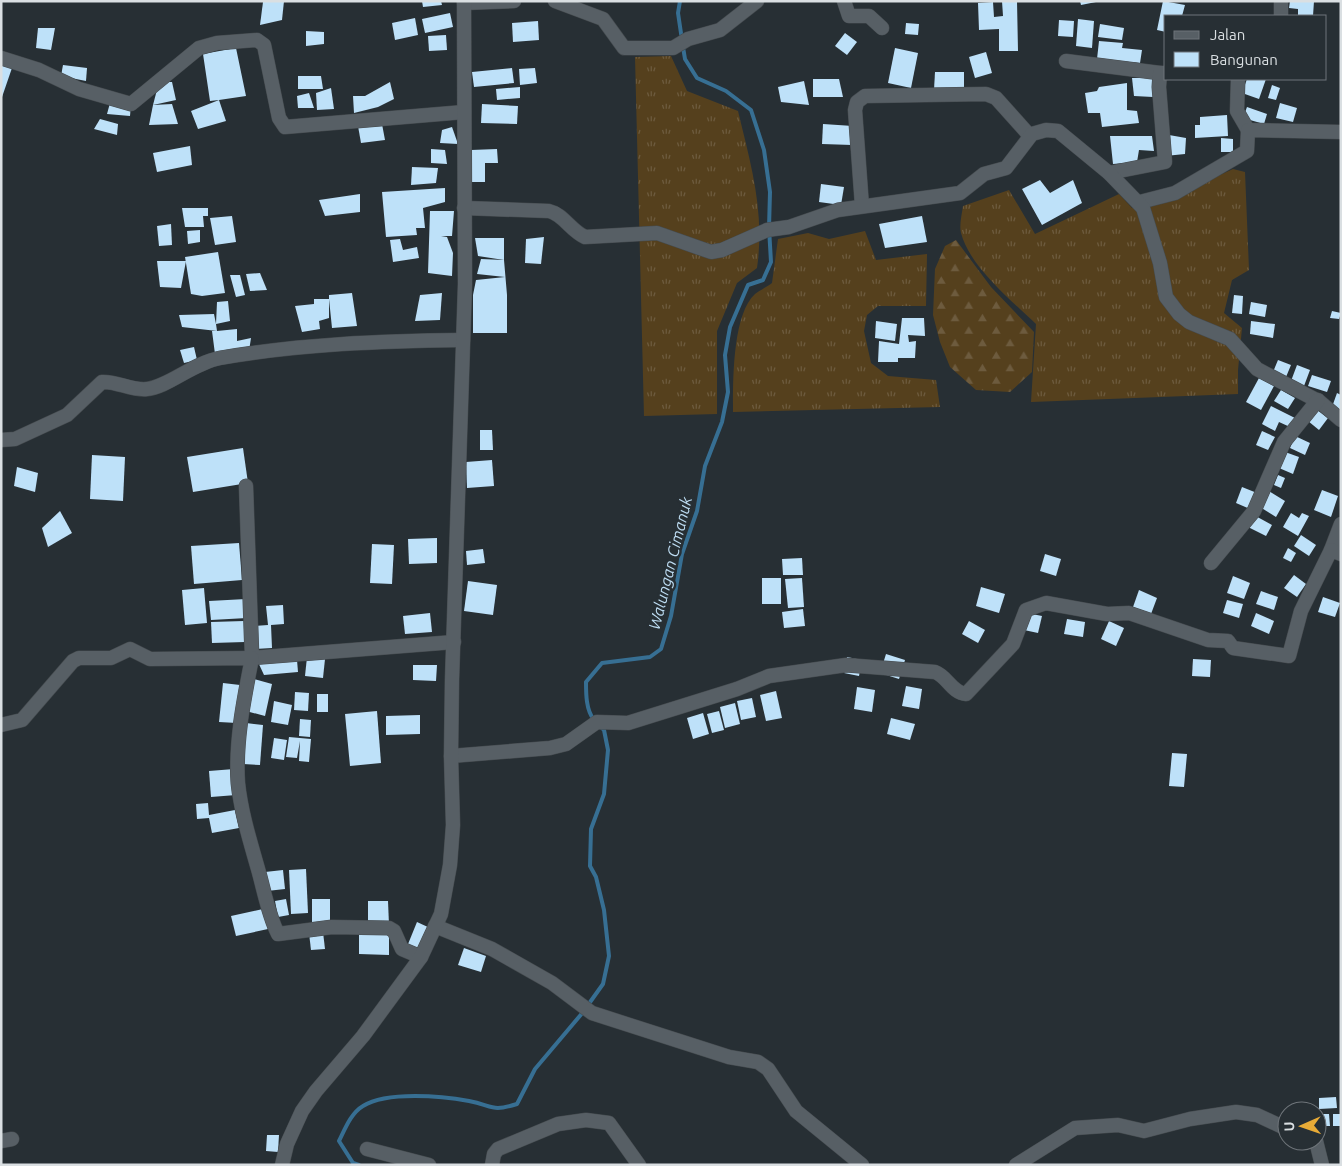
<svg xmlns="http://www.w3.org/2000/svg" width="1342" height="1166" viewBox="0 0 1342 1166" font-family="Ubuntu,sans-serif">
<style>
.grass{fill:url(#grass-tufts)}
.forest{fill:url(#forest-firs)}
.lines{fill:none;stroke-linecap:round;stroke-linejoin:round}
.stream{stroke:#376f93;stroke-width:4}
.building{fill:#bee1f9}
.minor-casing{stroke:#454b4f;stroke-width:15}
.tertiary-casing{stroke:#454b4f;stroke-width:15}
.minor{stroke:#575f65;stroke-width:14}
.tertiary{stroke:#575f65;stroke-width:14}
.labels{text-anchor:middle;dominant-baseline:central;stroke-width:5;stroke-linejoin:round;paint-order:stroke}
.water-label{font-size:16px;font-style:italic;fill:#bddcf2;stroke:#272f34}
</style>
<defs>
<pattern id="grass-tufts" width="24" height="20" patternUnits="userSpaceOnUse" patternTransform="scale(1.25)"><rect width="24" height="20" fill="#55401d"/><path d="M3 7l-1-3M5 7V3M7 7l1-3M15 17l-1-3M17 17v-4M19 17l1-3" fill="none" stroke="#6d5b3e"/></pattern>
<pattern id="forest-firs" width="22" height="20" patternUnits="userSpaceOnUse" patternTransform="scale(1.25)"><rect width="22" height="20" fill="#55401d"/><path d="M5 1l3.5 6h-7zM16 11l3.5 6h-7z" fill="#6d5b3e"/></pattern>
</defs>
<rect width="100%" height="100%" fill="#272f34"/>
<g class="grass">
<path d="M 671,56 L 687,91 L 738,111 C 751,165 765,212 757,268 L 737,283 L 717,331 L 717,414 L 644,416 L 635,57 Z"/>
<path d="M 1233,169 L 1245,172 L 1249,270 L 1232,280 L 1224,313 L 1242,328 L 1238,370 L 1238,394 L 1031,402 L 1036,324 C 1011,300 970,267 961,233 C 959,225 962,214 963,206 L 1009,190 L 1035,234 L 1119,194 L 1132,208 L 1152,206 Z"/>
<path d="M 865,231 L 876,260 L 927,254 L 926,306 L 878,306 L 867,315 L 864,331 L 871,363 L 888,376 L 936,380 L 940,407 L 733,412 C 733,383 732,315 755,294 C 760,290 767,287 772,283 L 778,239 L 808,233 L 829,239 Z"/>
</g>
<polygon class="forest" points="956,240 991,287 1034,332 1032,372 1010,392 976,390 950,367 940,342 933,315 935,269 945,246"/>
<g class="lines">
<g class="stream">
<polyline points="680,1 678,13 682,40"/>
<path d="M 594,720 C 586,710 586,694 586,682 L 602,663 L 650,657 L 661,649 L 671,616 L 682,554 L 697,511 L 705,466 L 722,422 L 728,392 L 725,355 L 730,327 L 748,285 L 763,280 L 771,262 L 769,228 L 770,192 L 764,150 L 751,110 L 726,91 L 697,78 L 685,59 L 683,47"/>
<polyline points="588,1005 603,984 609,956 604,910 596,877 590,866 591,829 604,794 608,750 604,730 601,727"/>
<path d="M 359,1165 L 353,1163 L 339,1141 C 345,1129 351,1113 363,1106 C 387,1091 442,1096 469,1101 C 494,1106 491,1112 517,1104 L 535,1069 L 584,1011"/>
</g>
</g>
<g class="building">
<polygon points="284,1 282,20 260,25 263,2"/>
<polygon points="422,1 441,1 442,5 423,7"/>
<polygon points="1002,1 1017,1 1018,51 999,51 999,29 979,30 978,3 993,2 994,17 1003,16"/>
<polygon points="1080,1 1096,1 1096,2 1081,5"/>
<polygon points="1163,1 1185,5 1182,16 1166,16 1166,32 1157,30"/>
<polygon points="1290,1 1314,1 1313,16 1298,16 1298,9 1289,8"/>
<polygon points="450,13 453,27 425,33 422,19"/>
<polygon points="415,18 418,35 395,40 392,23"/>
<polygon points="1078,19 1094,21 1092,48 1076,46"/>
<polygon points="1059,20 1074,21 1073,37 1058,36"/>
<polygon points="538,21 539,40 513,42 512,23"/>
<polygon points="906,23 919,24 918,35 905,34"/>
<polygon points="1100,24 1124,28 1122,40 1098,37"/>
<polygon points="38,28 55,28 51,50 36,48"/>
<polygon points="306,31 324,32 324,44 306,46"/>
<polygon points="845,33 857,42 847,55 835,46"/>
<polygon points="446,35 447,50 429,51 428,36"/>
<polygon points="1099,41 1123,43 1122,48 1142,50 1140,63 1097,59"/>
<polygon points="236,48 246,96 219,100 226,121 198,129 191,111 219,100 210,101 203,54"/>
<polygon points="895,48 918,53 911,88 888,83"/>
<polygon points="986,52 992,73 975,78 969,57"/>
<polygon points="1,64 12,68 2,97 1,97"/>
<polygon points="63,65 87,68 86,81 61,76"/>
<polygon points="512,68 514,83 474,87 472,72"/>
<polygon points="535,68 537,83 520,85 519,69"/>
<polygon points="935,72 964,72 964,91 934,90"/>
<polygon points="298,76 321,76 323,89 298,89"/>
<polygon points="1132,78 1154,78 1153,97 1134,96"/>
<polygon points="813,79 839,79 843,97 813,97"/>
<polygon points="1247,79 1266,79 1259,99 1242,93"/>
<polygon points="804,81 809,105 781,102 778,87"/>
<polygon points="159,82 172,82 176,100 153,105"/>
<polygon points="390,82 394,99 378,107 354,113 353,96 365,96"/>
<polygon points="1127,83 1127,110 1137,111 1139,123 1102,127 1100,113 1088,113 1085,93 1097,91 1099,87"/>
<polygon points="1272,85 1280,88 1276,100 1268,98"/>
<polygon points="520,87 520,98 497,100 496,89"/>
<polygon points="331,88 334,109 317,110 316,93"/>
<polygon points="309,93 314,108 298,108 297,96"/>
<polygon points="110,103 131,104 130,116 107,114"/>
<polygon points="1280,103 1297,108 1293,122 1276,118"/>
<polygon points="172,104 178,124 149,125 153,105"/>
<polygon points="482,104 518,106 517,124 481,123"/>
<polygon points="1247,107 1267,114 1264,124 1243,118"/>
<polygon points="1227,115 1228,136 1195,138 1195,125 1200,125 1200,117"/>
<polygon points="100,119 118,124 117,135 94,129"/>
<polygon points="382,124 385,140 361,143 358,126"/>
<polygon points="823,124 853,126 852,145 822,144"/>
<polygon points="452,127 458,144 440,143 442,130"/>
<polygon points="1169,135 1186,138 1185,154 1165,156"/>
<polygon points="1110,136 1152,136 1154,151 1139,150 1137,162 1113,164"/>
<polygon points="1221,138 1233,139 1233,152 1221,152"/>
<polygon points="190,146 192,165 157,172 153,153"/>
<polygon points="431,149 445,150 447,164 431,163"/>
<polygon points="497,149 498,163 485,163 485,182 472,182 471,150"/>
<polygon points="412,167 438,168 436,183 411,185"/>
<polygon points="1040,180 1050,193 1073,180 1082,203 1042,225 1022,189"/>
<polygon points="821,184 844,187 841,205 819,202"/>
<polygon points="445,188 445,202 423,208 425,228 416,228 417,235 386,237 382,192"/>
<polygon points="360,194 360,212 325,216 319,200"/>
<polygon points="182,208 208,208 208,216 203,216 204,227 185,227"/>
<polygon points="430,211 454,211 452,236 441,236 447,237 453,253 452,276 428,273"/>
<polygon points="232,216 236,242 215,245 210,218"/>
<polygon points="922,216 927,242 885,248 879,224"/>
<polygon points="171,224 172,245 159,246 157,226"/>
<polygon points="200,230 200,242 188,244 187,231"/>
<polygon points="544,237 541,264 525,263 526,239"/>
<polygon points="475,238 504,238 504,260 478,256"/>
<polygon points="400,239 403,250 417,247 419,258 393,262 390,240"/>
<polygon points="218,252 225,293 202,296 191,294 185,257"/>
<polygon points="481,259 504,260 507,295 507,333 473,333 473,295 476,280 505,277 477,274"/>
<polygon points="157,261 186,261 181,288 160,287"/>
<polygon points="260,273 267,290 250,291 246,274"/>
<polygon points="230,275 240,275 245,295 236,297"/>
<polygon points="352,293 357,326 332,328 329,299 329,318 319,321 320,329 302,332 295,306 314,304 314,299 329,299 329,295"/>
<polygon points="442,293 440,320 415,321 420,295"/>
<polygon points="1234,295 1243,296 1242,314 1232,313"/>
<polygon points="228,301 230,321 216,324 217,331 237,329 237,341 251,338 249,351 215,354 212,331 217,331 182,327 179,315 214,314 216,324 217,302"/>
<polygon points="1251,302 1267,305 1265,317 1249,314"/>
<polygon points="1332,311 1341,313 1339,319 1330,318"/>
<polygon points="902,318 924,318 925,336 908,335 909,342 916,341 915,358 898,358 898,362 878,362 879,341 899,344"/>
<polygon points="876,321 897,324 895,341 875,338"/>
<polygon points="1251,321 1275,324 1273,338 1250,334"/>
<polygon points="194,347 197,360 184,363 180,350"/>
<polygon points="1278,360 1291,365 1286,377 1273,372"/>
<polygon points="1297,365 1310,370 1304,386 1291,381"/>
<polygon points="1312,375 1331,381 1327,392 1308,386"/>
<polygon points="1259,378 1274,386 1261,410 1246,402"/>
<polygon points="1281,390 1295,398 1288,409 1274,401"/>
<polygon points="1337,393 1341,395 1341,410 1332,407"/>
<polygon points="1271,406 1295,418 1290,427 1279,422 1275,431 1262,424"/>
<polygon points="1317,410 1328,418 1319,430 1308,421"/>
<polygon points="480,430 492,430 493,450 480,450"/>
<polygon points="1262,431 1275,437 1268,450 1256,445"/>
<polygon points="1295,436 1310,443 1305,455 1290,448"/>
<polygon points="243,448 248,483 193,492 187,457"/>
<polygon points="1285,452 1299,457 1293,474 1279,468"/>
<polygon points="92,455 125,457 123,501 90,499"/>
<polygon points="492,460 494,486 467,488 466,462"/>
<polygon points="17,467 38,473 35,492 14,486"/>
<polygon points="1278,475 1285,478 1281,488 1274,485"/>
<polygon points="1242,487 1257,493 1250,509 1236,503"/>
<polygon points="1322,490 1338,496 1331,517 1314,510"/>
<polygon points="1269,491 1285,501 1276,517 1260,507"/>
<polygon points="60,511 72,533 48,547 42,528"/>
<polygon points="1291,513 1299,518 1302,513 1309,516 1298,536 1283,527"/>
<polygon points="1252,514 1272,525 1266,536 1246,526"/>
<polygon points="1301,535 1316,545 1309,556 1294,546"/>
<polygon points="437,538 437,563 409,564 408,539"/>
<polygon points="239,543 242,580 194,584 191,546"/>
<polygon points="372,544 394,545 392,584 370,583"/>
<polygon points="1288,548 1296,553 1291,562 1283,558"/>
<polygon points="483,549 485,563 467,565 466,551"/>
<polygon points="1045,554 1061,559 1056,576 1040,571"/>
<polygon points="802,558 803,575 783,575 782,559"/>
<polygon points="1294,575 1306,584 1297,597 1284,588"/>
<polygon points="1233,576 1250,583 1244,599 1227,593"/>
<rect x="762" y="578" width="19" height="26"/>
<polygon points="802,578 804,607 788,608 785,579"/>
<polygon points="468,581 497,585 493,615 464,611"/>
<polygon points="981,587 1005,594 999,613 976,606"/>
<polygon points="204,588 207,623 185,625 182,590"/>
<polygon points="1139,590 1157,598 1151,614 1133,607"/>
<polygon points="1261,591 1278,597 1274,610 1256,604"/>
<polygon points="1323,597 1340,603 1335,617 1318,612"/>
<polygon points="246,599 247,618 211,620 209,601"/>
<polygon points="1227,600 1243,604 1239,618 1223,613"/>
<polygon points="283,605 284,624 271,625 272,648 255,649 253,626 268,625 266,606"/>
<polygon points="803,609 805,626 784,628 782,612"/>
<polygon points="430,613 432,632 405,634 403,616"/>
<polygon points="1027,613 1042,616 1038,633 1024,630"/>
<polygon points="1256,613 1274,621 1269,634 1251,626"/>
<polygon points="1067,619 1085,622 1083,637 1064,634"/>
<polygon points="244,621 245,642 212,643 211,622"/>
<polygon points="969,621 985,630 978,643 962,634"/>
<polygon points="1109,621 1124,628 1116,646 1101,639"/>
<polygon points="886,654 905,660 899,679 880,673"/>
<polygon points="307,657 325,659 323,678 305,676"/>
<polygon points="847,657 862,660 859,676 844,673"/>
<polygon points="1193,659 1211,660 1210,677 1192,676"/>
<polygon points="297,660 298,672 264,675 258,662"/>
<polygon points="413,665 437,665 436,681 413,680"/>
<polygon points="254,679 272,684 265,716 246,711"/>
<polygon points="223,683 240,685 237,723 219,722"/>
<polygon points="906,686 922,689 919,709 902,706"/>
<polygon points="857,687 875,690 872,712 854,709"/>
<polygon points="776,691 782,718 766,721 760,695"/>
<polygon points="295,692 309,693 308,711 294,710"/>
<rect x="317" y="694" width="11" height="18"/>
<polygon points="752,698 756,717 741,720 737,701"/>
<polygon points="274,701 292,705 288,725 271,722"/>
<polygon points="735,703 740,724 725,728 720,707"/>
<polygon points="377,711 381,763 350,766 345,714"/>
<polygon points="719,711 724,730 712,733 707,714"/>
<polygon points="703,713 709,734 693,739 687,718"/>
<polygon points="420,715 420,734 386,735 386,716"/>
<polygon points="891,718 915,724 910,740 887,734"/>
<polygon points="300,719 311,720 310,737 299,736"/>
<polygon points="246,723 263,725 260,765 243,764"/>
<polygon points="289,737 311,739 309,762 299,761 300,741 297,758 286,757"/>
<polygon points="274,738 287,740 284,760 271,758"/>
<polygon points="1172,753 1187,754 1184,787 1169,786"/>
<polygon points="234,769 236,795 211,797 209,771"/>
<polygon points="208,803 209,815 235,810 239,828 212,833 209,818 197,819 196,804"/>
<polygon points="306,869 308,913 291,914 289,870"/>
<polygon points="283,870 285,889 267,891 265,872"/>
<polygon points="286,899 289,915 278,917 275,901"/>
<rect x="312" y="899" width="18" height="24"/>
<polygon points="368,901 388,901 389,925 368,925"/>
<polygon points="263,909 268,929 236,936 231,916"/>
<polygon points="417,922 430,928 419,954 406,949"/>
<polygon points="323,932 325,949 311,950 309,933"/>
<polygon points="359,932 389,932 389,955 359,954"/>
<polygon points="464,948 486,956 481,972 458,965"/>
<polygon points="1336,1097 1337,1108 1319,1109 1319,1098"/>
<polygon points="1317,1114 1329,1114 1330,1126 1317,1126"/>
<rect x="1333" y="1114" width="8" height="12"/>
<polygon points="267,1135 279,1135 278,1152 266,1151"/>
</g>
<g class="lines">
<defs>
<g id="minor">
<polyline points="555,1 603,19 624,48 673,48 688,39 720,30 757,1"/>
<polyline points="844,1 849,16 869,16 882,28"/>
<polyline points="464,3 514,1"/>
<polyline points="1281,16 1281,1"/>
<polyline points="1,58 39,70 79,89 131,104 199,48 217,43 257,40 264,45 279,118 285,127 464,112"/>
<polyline points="1066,61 1160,73"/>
<polyline points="1238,79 1237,111 1248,130"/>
<polyline points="1109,173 1165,162 1159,87 1160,73 1166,73"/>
<polyline points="1140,202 1175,193 1247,151 1248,130 1341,132"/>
<polyline points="862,206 855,110 857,102 865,96 986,94 996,98 1030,136"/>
<path d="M 464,208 L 549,211 C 563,214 571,231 585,237 L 657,233 L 711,252 L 722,250 L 767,230 L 789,227 L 838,210 L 960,193 L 984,174 L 1006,168 L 1032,134 L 1046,130 L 1058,131 L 1109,173 L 1143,208 L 1160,263 L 1166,297 L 1179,314 L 1189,322 L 1230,339 L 1257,369 L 1320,402 L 1341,420"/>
<path d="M 1,440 L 15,439 L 67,415 L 102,382 C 117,381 132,391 147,389 C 168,387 193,363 220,358 C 301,344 381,341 463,340"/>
<polyline points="246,486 252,658 454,642"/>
<polyline points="1331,550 1341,524"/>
<polyline points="1211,563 1254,511 1284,442 1318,400"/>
<path d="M 1,725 L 22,720 L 73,661 L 79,658 L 111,658 L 130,649 L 150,659 L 252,658 C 244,699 235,742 238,783 C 241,812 250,841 258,869 C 264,890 268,914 278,934 L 332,927 L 389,928 L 394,931 L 402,949 L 421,957"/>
<path d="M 451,756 L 550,748 L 566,744 L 597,722 L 628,723 L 737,689 L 769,676 L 846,665 L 935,672 C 947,676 952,693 966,694 L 1013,644 L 1026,610 L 1046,603 L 1107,614 L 1129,613 L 1208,640 L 1228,641 L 1233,648 L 1289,656 L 1301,611 L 1331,550 L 1341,554"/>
<polyline points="435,926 492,949 552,983 592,1013 729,1057 758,1062 768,1069 796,1111 862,1165"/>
<polyline points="1,1141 12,1139"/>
<polyline points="1316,1141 1322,1165"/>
<polyline points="367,1149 429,1165"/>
<polyline points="492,1165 494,1154 498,1149 558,1124 586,1120 609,1123 639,1165"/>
<polyline points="1016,1165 1075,1128 1118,1125 1144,1131 1190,1119 1236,1112 1257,1115 1287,1129"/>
</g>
<polyline id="tertiary" points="282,1165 287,1144 302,1111 316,1091 363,1036 421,957 441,914 450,865 453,825 451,756 452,680 465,284 464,1"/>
</defs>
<use href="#minor" class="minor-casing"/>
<use href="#tertiary" class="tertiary-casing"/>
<use href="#minor" class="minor"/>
<use href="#tertiary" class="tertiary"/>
</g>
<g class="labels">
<g class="water-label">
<text transform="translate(670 563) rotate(-76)">Walungan Cimanuk</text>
</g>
</g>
<rect width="1342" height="1166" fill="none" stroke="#dadfe2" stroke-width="5"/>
<rect x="1164" y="15" width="162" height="65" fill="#272f34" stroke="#6f757a"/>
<rect x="1174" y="31" width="25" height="8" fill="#575f65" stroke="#6f757a"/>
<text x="1210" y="40" font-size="15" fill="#dadfe2">Jalan</text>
<rect x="1174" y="52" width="25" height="15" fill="#bee1f9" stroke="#6f757a"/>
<text x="1210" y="65" font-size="15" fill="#dadfe2">Bangunan</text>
<g transform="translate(1302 1126) rotate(268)"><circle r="24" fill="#272f34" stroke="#6f757a"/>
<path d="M0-4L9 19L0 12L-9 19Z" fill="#e8ab37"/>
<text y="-8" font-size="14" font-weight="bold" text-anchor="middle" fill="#dadfe2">U</text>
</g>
</svg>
